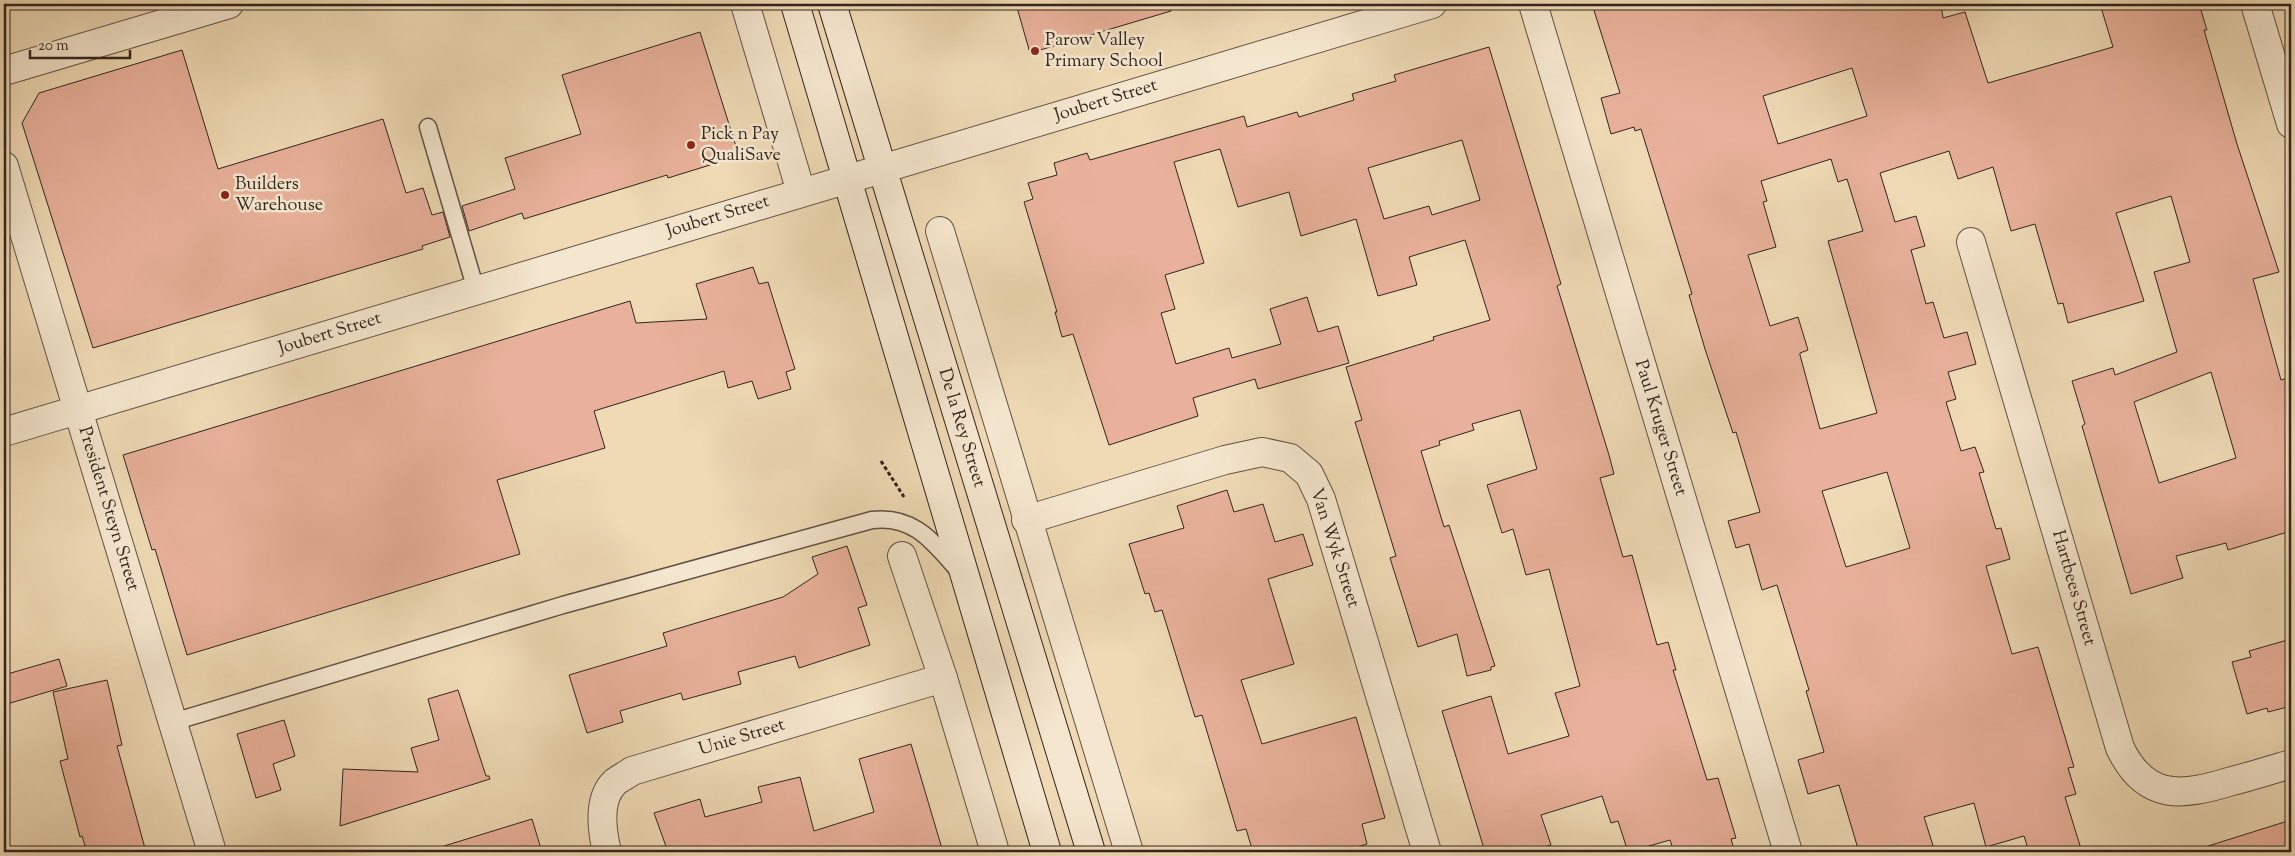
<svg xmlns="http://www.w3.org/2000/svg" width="2295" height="856" viewBox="0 0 2295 856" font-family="'Sorts Mill Goudy',serif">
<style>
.building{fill:#e9b19b;stroke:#31251e;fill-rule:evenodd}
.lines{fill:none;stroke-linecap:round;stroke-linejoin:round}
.lane-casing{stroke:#605244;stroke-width:19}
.street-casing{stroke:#605244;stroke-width:30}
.secondary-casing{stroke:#31251e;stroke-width:30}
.path{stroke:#31251e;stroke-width:3;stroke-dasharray:4 2.5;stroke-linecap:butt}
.lane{stroke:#f5e7cf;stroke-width:16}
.street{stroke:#f5e7cf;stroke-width:28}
.secondary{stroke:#f5e7cf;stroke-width:28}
.poi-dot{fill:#8f2418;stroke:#f5e7cf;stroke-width:2}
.labels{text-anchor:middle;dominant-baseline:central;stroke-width:5;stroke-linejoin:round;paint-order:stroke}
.poi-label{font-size:18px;fill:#31251e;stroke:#f5e7cf;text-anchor:start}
.street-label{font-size:18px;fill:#31251e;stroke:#f5e7cf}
</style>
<rect width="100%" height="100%" fill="#efdab5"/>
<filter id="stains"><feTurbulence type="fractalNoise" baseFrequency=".004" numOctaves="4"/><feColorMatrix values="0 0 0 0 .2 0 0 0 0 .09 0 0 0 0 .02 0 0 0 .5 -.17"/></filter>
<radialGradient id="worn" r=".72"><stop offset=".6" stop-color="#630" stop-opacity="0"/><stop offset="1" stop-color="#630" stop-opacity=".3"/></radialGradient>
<g class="building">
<polygon points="1016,4 1170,4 1171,11 1030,53"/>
<path d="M 1592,4 L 1941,4 L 1943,18 L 1965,12 L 1988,83 L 2113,47 L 2100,4 L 2199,4 L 2207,30 L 2204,30 L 2237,144 L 2279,272 L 2253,279 L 2281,380 L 2291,377 L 2291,531 L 2228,550 L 2226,543 L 2176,556 L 2183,578 L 2131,594 L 2082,426 L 2085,424 L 2072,381 L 2113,368 L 2115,375 L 2177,352 L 2154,272 L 2190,262 L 2171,196 L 2116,213 L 2144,301 L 2068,323 L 2063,303 L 2058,304 L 2035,224 L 2011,231 L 1993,167 L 1958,179 L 1949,151 L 1880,173 L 1895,222 L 1916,216 L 1925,246 L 1911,250 L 1926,304 L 1933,302 L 1944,338 L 1967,332 L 1976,364 L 1948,372 L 1956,399 L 1946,402 L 1961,451 L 1975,447 L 1984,472 L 1979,473 L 1996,529 L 2001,528 L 2010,559 L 1986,566 L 2012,654 L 2038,647 L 2074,767 L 2068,768 L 2076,794 L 2065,797 L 2082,852 L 2029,852 L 2024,836 L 1986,847 L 1974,803 L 1924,817 L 1935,852 L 1859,852 L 1839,785 L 1808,794 L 1798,760 L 1824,752 L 1806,691 L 1809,690 L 1777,585 L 1762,590 L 1749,544 L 1736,548 L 1728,521 L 1760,512 L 1736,432 L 1733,433 L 1705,349 L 1689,295 L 1692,294 L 1641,129 L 1635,131 L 1634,127 L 1611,134 L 1601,98 L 1620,93 ZM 1852,68 L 1867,116 L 1778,144 L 1763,96 ZM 1831,159 L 1838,182 L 1847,179 L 1863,231 L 1828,241 L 1877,413 L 1820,429 L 1800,355 L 1800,353 L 1808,350 L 1798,317 L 1770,326 L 1748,255 L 1776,247 L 1763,202 L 1767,201 L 1761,181 ZM 2211,372 L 2236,458 L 2159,483 L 2134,402 ZM 1887,472 L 1910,548 L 1846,567 L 1822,491 Z"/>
<polygon points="700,32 739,156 668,178 667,175 524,219 522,213 469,231 462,206 515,189 505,158 581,134 562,75"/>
<path d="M 1489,47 L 1561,284 L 1557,286 L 1609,455 L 1614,474 L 1600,478 L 1623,557 L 1632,555 L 1657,645 L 1668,642 L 1676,670 L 1673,670 L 1707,780 L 1718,778 L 1736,838 L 1731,839 L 1735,852 L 1674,852 L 1670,840 L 1628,852 L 1618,821 L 1611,823 L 1602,796 L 1541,815 L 1551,845 L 1526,852 L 1485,852 L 1442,711 L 1491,696 L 1508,754 L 1569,736 L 1555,693 L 1580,686 L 1549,569 L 1526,575 L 1513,529 L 1502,533 L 1487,485 L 1537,469 L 1520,410 L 1472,424 L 1474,430 L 1439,441 L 1440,445 L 1421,451 L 1444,527 L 1449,525 L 1495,666 L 1491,667 L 1491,670 L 1467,676 L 1457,634 L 1418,647 L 1390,558 L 1396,556 L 1355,422 L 1362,420 L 1346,367 L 1434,340 L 1433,337 L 1490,320 L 1465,240 L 1409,257 L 1417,285 L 1378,296 L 1356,219 L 1301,236 L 1289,192 L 1238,207 L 1220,149 L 1174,162 L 1204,263 L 1165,275 L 1175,309 L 1161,313 L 1176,364 L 1229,348 L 1232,358 L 1281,344 L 1270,309 L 1307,297 L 1318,332 L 1338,326 L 1349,363 L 1258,389 L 1255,379 L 1193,398 L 1198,416 L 1109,445 L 1073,334 L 1062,337 L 1055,312 L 1057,312 L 1024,202 L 1033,199 L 1028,183 L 1057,175 L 1054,163 L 1087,153 L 1090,160 L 1244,116 L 1247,127 L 1297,112 L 1299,117 L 1354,100 L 1352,94 L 1396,81 L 1394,75 ZM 1462,140 L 1480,200 L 1432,215 L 1429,206 L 1384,219 L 1368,168 Z"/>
<polygon points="182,50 218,169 383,119 406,193 423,188 432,215 443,212 450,237 422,246 423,249 93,348 22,123 39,93"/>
<polygon points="753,267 759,284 768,282 776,308 795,369 786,372 791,389 758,399 752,381 728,388 724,371 594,411 605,448 497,480 520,554 187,655 155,549 152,550 123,455 630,301 636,323 707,319 696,284"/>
<polygon points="1227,490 1234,512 1263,504 1275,542 1303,534 1313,565 1268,579 1294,664 1241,680 1262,744 1356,717 1385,818 1362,824 1367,844 1340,852 1253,852 1246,829 1237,831 1202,715 1195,717 1162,610 1155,612 1149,593 1145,594 1129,544 1184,528 1177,506"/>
<polygon points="847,546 867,605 858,608 870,645 799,668 795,656 738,672 741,684 683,700 681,693 620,711 623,722 587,733 569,675 667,646 663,633 783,597 818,574 812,557"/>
<polygon points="2291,639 2291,706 2268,712 2267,708 2247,714 2232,662 2251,657 2249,651"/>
<polygon points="59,659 67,686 4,705 4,675"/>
<polygon points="107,680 122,745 117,746 146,852 87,852 82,836 80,837 60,761 68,759 53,692"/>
<polygon points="458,690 486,776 489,776 490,779 340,826 343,769 418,772 411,748 439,740 428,699"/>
<polygon points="284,720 295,756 273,764 281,790 256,798 237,734"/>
<polygon points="911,744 943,852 668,852 654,813 700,799 705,817 762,802 758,787 800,777 814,831 874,812 859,759"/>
<polygon points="532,819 542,852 445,852 444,846"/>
<polygon points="2291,820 2291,852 2209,852 2208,846"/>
</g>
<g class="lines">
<defs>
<g id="lane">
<polyline points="428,127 476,290"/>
<path d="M 173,722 L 563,605 L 872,520 C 914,515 933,542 958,570"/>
</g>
<g id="street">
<polyline points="745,4 801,192"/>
<polyline points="1533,4 1788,852"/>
<polyline points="2255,4 2291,124"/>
<polyline points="4,71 229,4"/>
<polyline points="4,166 212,852"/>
<polyline points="940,231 1129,852"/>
<path d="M 1971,242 L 2120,748 C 2146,802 2183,796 2232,781 C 2252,776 2271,770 2291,764"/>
<polyline points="4,432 1432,4"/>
<polyline points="1026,520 1225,460 1262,452 1290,458 1309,474 1321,499 1427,852"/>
<polyline points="902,556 943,678 995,852"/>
<path d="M 607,852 C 602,831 597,799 615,782 C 620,778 627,775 632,771 L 943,678"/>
</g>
<g id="secondary">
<polyline points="795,4 1047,852"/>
<polyline points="832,4 1091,852"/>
</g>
</defs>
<use href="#lane" class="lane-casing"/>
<use href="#street" class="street-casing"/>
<use href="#secondary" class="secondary-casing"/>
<polyline class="path" points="881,461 904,497"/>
<use href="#lane" class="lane"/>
<use href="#street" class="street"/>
<use href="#secondary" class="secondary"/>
</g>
<g class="poi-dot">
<circle cx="1035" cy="51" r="5"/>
<circle cx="691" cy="145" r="5"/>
<circle cx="225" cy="195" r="5"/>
</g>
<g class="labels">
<g class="poi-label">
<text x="1045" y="41">Parow Valley<tspan x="1045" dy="21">Primary School</tspan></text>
<text x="701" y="135">Pick n Pay<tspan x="701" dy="21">QualiSave</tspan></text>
<text x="235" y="185">Builders<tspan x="235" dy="21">Warehouse</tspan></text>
</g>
<g class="street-label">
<text transform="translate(1106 101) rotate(-17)">Joubert Street</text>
<text transform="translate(718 217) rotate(-17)">Joubert Street</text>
<text transform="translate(330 334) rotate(-17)">Joubert Street</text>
<text transform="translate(961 428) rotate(73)">De la Rey Street</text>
<text transform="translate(1660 428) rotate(73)">Paul Kruger Street</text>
<text transform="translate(108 509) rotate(73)">President Steyn Street</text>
<text transform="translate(1334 548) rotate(72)">Van Wyk Street</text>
<text transform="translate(2073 588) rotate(74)">Hartbees Street</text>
<text transform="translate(742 738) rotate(-17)">Unie Street</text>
</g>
</g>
<rect width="2295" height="856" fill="none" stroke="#efdab5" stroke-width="20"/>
<rect x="5" y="5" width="2285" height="846" fill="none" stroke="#31251e" stroke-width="2.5"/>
<rect x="10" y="10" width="2275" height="836" fill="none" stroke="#31251e"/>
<path d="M30 50v8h100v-8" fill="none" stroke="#31251e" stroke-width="2.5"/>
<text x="38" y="50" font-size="15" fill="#31251e" stroke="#f5e7cf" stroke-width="4" paint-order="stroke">20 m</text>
<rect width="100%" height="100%" filter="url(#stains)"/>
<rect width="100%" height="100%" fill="url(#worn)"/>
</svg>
